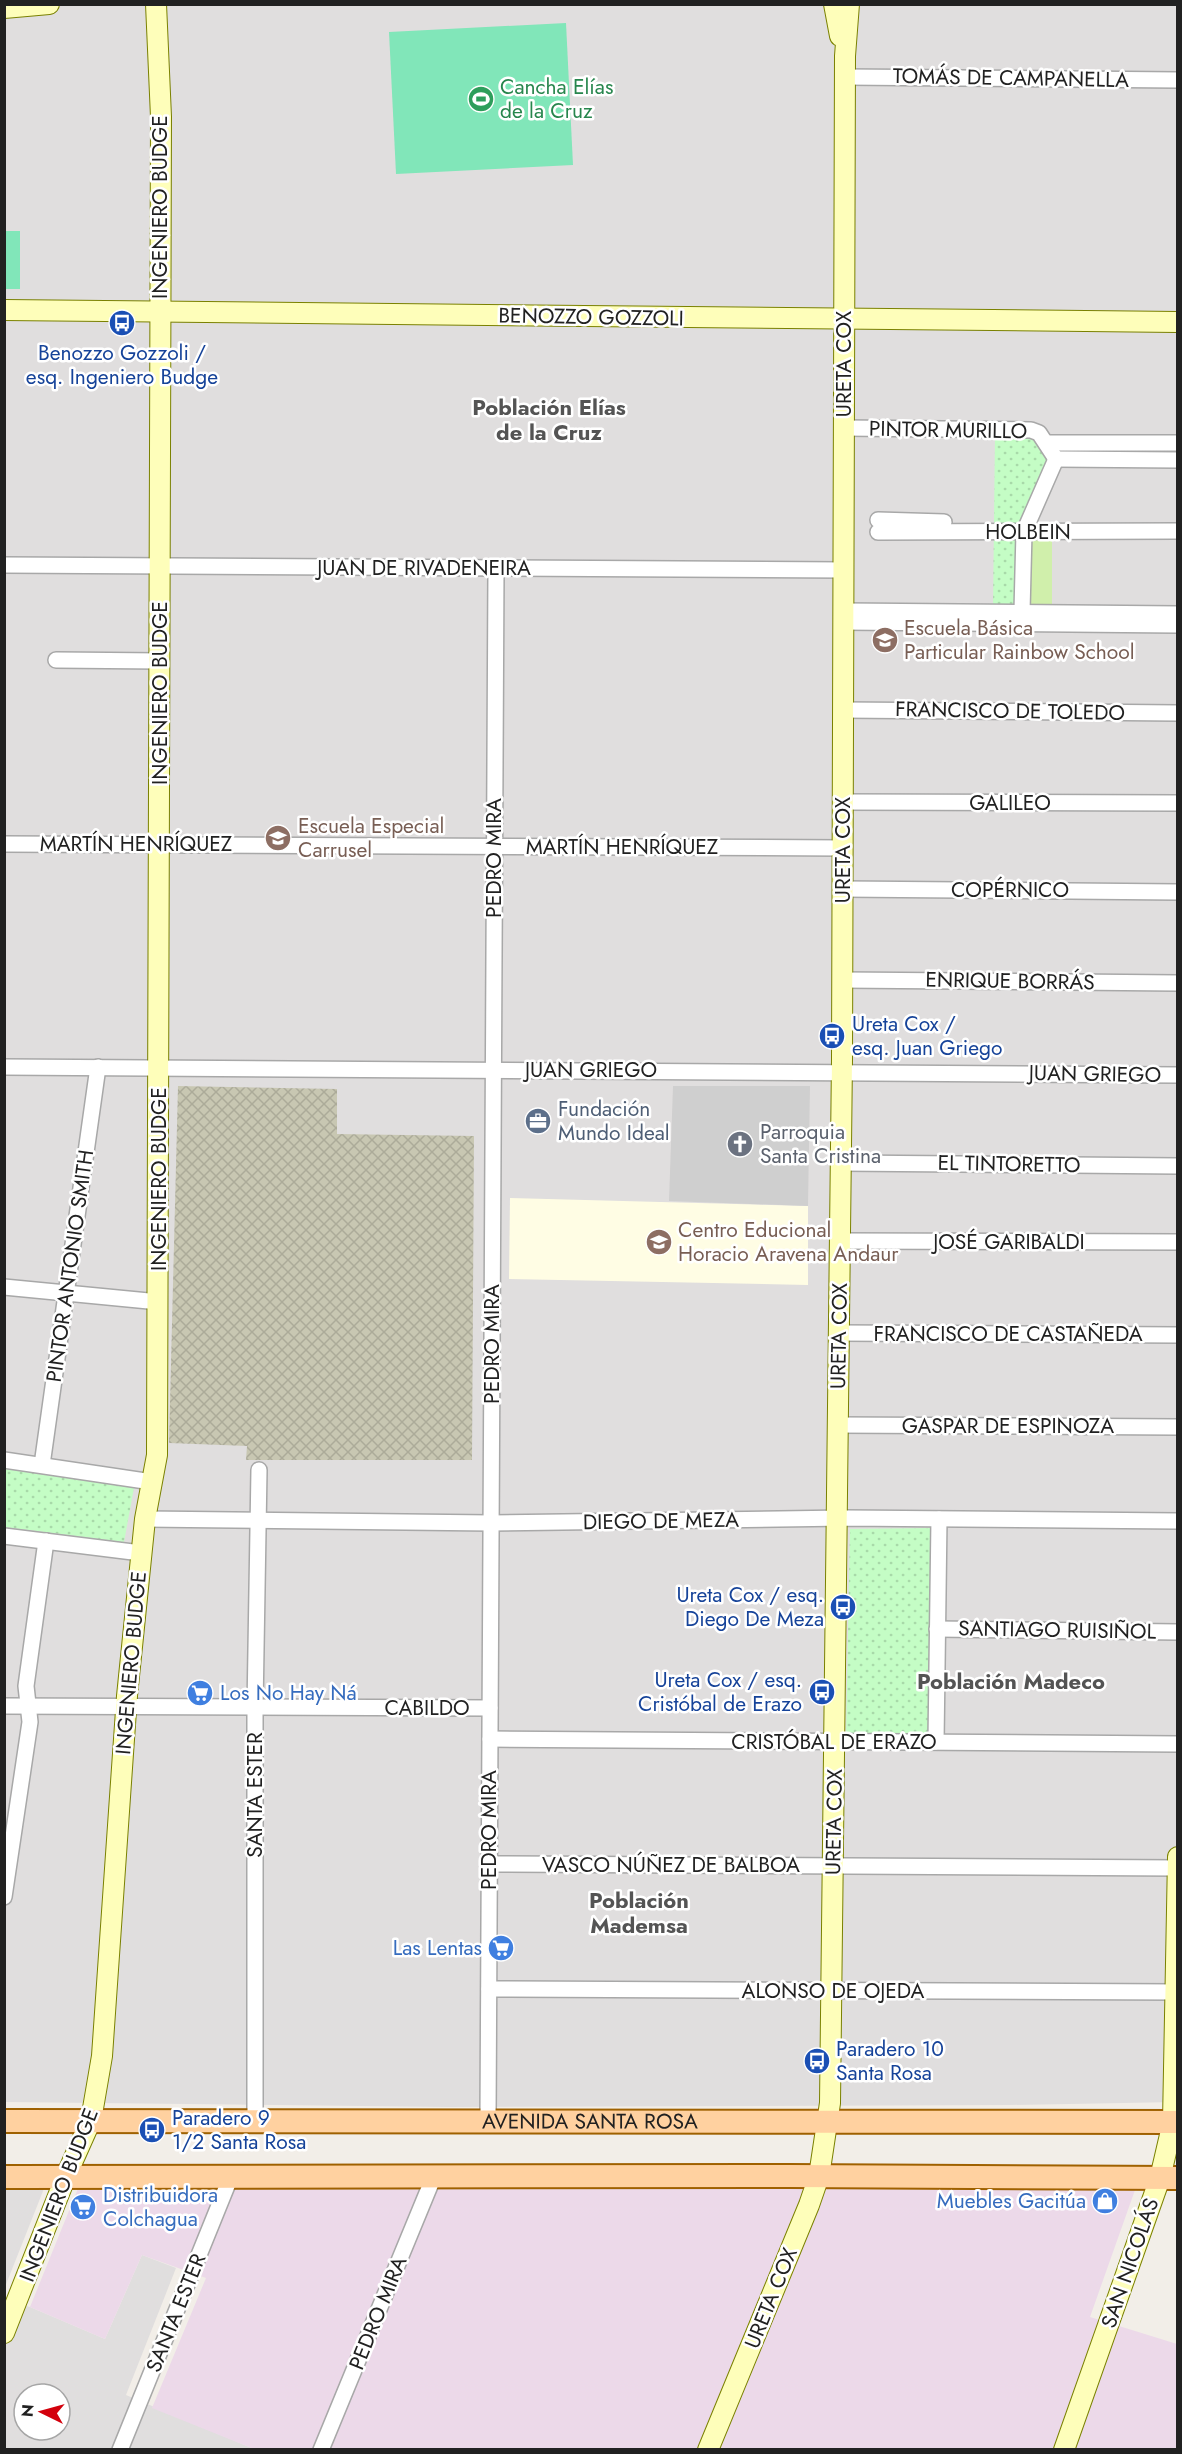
<svg xmlns="http://www.w3.org/2000/svg" width="1182" height="2454" viewBox="0 0 1182 2454" font-family="Jost,sans-serif">
<style>
.residential{fill:#e0dede;fill-rule:evenodd}
.industrial{fill:#ecd9e9}
.education{fill:#fffde4}
.religious{fill:#cfcfcf}
.construction{fill:url(#construction-cross-hatch)}
.grass{fill:#d0efab}
.park{fill:url(#park-dots)}
.pitch{fill:#81e6b9}
.lines{fill:none;stroke-linecap:round;stroke-linejoin:round}
.street-casing{stroke:#a8a8a8;stroke-width:18}
.secondary-casing{stroke:#7a8100;stroke-width:22}
.primary-casing{stroke:#9f6100;stroke-width:26}
.street{stroke:#fff;stroke-width:15}
.secondary{stroke:#fefeba;stroke-width:20}
.primary{stroke:#ffd1a0;stroke-width:22}
.labels{text-anchor:middle;dominant-baseline:central;stroke-width:5;stroke-linejoin:round;paint-order:stroke}
.street-label{font-size:21px;fill:#212121;stroke:#fff}
.leisure-label{font-size:21px;fill:#27864d;stroke:#fff;text-anchor:start}
.transit-label{font-size:21px;fill:#164399;stroke:#fff;text-anchor:start}
.education-label{font-size:21px;fill:#785e54;stroke:#fff;text-anchor:start}
.service-label{font-size:21px;fill:#4e5e75;stroke:#fff;text-anchor:start}
.worship-label{font-size:21px;fill:#5b616d;stroke:#fff;text-anchor:start}
.shop-label{font-size:21px;fill:#366cbe;stroke:#fff;text-anchor:start}
.neighbourhood-label{font-size:22px;font-weight:bold;fill:#545454;stroke:#fff}
</style>
<defs>
<pattern id="construction-cross-hatch" width="8" height="8" patternUnits="userSpaceOnUse" patternTransform="scale(1.5)"><rect width="8" height="8" fill="#c8c7b2"/><path d="M0 0l8 8M0 8l8-8" fill="none" stroke="#acab99"/></pattern>
<pattern id="park-dots" width="8" height="8" patternUnits="userSpaceOnUse" patternTransform="scale(1.5)"><rect width="8" height="8" fill="#c4fdc5"/><path d="M2 2h.1M6 6h.1" fill="none" stroke="#a8d9a9" stroke-width="1.8" stroke-linecap="round"/></pattern>
</defs>
<rect width="100%" height="100%" fill="#f2eee8"/>
<g class="residential">
<polygon points="4,5 1177,5 1177,2102 1010,2105 449,2107 5,2102"/>
<polygon points="5,2185 45,2186 5,2287"/>
<path d="M 142,2255 L 176,2268 L 126,2395 L 254,2449 L 5,2449 L 4,2300 L 30,2307 L 105,2339 ZM 24,2394 L 60,2394 L 60,2430 L 24,2430 Z"/>
</g>
<polygon class="industrial" points="79,2186 1135,2190 1090,2317 1177,2344 1177,2449 254,2449 152,2408 206,2278 142,2255 105,2339 30,2307"/>
<polygon class="education" points="510,1198 808,1206 808,1285 509,1279"/>
<polygon class="religious" points="673,1086 810,1086 808,1206 669,1201"/>
<polygon class="construction" points="178,1086 337,1089 337,1134 474,1136 472,1460 246,1460 247,1446 169,1443"/>
<polygon class="grass" points="1029,535 1052,535 1052,610 1028,610"/>
<g class="park">
<polygon points="995,434 1034,435 1053,460 1020,527 1020,609 993,609"/>
<polygon points="5,1469 134,1488 124,1542 5,1527"/>
<polygon points="934,1528 931,1734 846,1734 850,1529"/>
</g>
<g class="pitch">
<polygon points="566,23 573,165 396,174 389,32"/>
<rect x="5" y="231" width="15" height="58"/>
</g>
<g class="lines">
<defs>
<g id="street">
<polyline points="845,77 1178,80"/>
<polyline points="844,428 1031,430 1039,433 1056,459"/>
<polyline points="1046,443 1178,443"/>
<polyline points="1056,459 1178,460"/>
<polyline points="878,520 944,522"/>
<polyline points="878,532 1178,531"/>
<polyline points="4,565 844,570"/>
<polyline points="844,611 1178,614"/>
<polyline points="1022,611 1024,532 1056,459"/>
<polyline points="843,622 1178,625"/>
<polyline points="56,660 160,661"/>
<polyline points="843,710 1178,713"/>
<polyline points="843,802 1178,803"/>
<polyline points="4,844 843,848"/>
<polyline points="843,889 1178,892"/>
<polyline points="842,980 1178,983"/>
<polyline points="4,1067 1178,1075"/>
<polyline points="841,1163 1178,1166"/>
<polyline points="840,1241 1178,1242"/>
<polyline points="4,1287 159,1302"/>
<polyline points="839,1333 1178,1335"/>
<polyline points="838,1425 1178,1427"/>
<polyline points="4,1460 152,1482"/>
<polyline points="42,1465 98,1067"/>
<polyline points="145,1519 491,1523 846,1518 1178,1521"/>
<polyline points="4,1536 141,1553"/>
<polyline points="937,1629 1178,1632"/>
<polyline points="4,1706 490,1708"/>
<polyline points="490,1739 1178,1744"/>
<polyline points="936,1742 939,1519"/>
<polyline points="489,1864 1177,1868"/>
<polyline points="4,1897 30,1722 26,1686 46,1541"/>
<polyline points="489,1989 1177,1992"/>
<polyline points="255,2120 255,1708 259,1470"/>
<polyline points="488,2120 496,568"/>
<polyline points="120,2450 231,2176"/>
<polyline points="321,2450 434,2176"/>
</g>
<g id="secondary">
<polyline points="834,4 840,36"/>
<polyline points="4,8 49,4"/>
<polyline points="4,310 1178,322"/>
<polyline points="4,2333 66,2176 91,2120 102,2056 127,1696 145,1519 157,1455 161,117 156,4"/>
<polyline points="708,2450 809,2205 819,2176 830,2103 842,1059 845,56 849,4"/>
<polyline points="1064,2450 1160,2178 1173,2122 1178,1857"/>
</g>
<g id="primary">
<path id="s1" d="M 4,2121 L 1178,2122"/>
<polyline points="4,2177 790,2176 1178,2178"/>
</g>
</defs>
<use href="#street" class="street-casing"/>
<use href="#secondary" class="secondary-casing"/>
<use href="#primary" class="primary-casing"/>
<use href="#street" class="street"/>
<use href="#secondary" class="secondary"/>
<use href="#primary" class="primary"/>
</g>
<defs>
<symbol id="stadium-disc" viewBox="-11 -11 22 22"><circle r="9.5" fill="#2e9e5b" stroke="#fff"/><path d="M0-5a6.5 5 0 1 0 0 10a6.5 5 0 1 0 0-10ZM-3.5-1.8h7v3.6h-7Z" fill="#fff"/></symbol>
<symbol id="bus-disc" viewBox="-11 -11 22 22"><circle r="9.5" fill="#1a4fb4" stroke="#fff"/><path d="M-5-6H5V4H4V6H2V4H-2V6H-4V4H-5ZM-3.5-4V0h7V-4ZM-3.5 1.2v1.5H-2V1.2ZM2 1.2v1.5H3.5V1.2Z" fill="#fff"/></symbol>
<symbol id="school-disc" viewBox="-11 -11 22 22"><circle r="9.5" fill="#8d6e63" stroke="#fff"/><path d="M0-5L7-2L0 1L-7-2ZM-4 1L0 2.5L4 1V4Q0 6-4 4Z" fill="#fff"/></symbol>
<symbol id="office-disc" viewBox="-11 -11 22 22"><circle r="9.5" fill="#5c6f8a" stroke="#fff"/><path d="M-6-3h4V-5.5h4V-3h4V5H-6ZM-1-4.5V-3h2v-1.5ZM-6 0V1H6V0Z" fill="#fff"/></symbol>
<symbol id="church-disc" viewBox="-11 -11 22 22"><circle r="9.5" fill="#6b7280" stroke="#fff"/><path d="M-1.2-6h2.4v3.5h3.3v2.4h-3.3V6h-2.4V-.1h-3.3v-2.4h3.3Z" fill="#fff"/></symbol>
<symbol id="supermarket-disc" viewBox="-11 -11 22 22"><circle r="9.5" fill="#3f7fe0" stroke="#fff"/><path d="M-6-5.5h2.5l.6 2H6L4.5 2H-2.5L-4.4-4H-6ZM-1.5 3.2a1.3 1.3 0 1 0 .1 0ZM3 3.2a1.3 1.3 0 1 0 .1 0Z" fill="#fff"/></symbol>
<symbol id="shop-disc" viewBox="-11 -11 22 22"><circle r="9.5" fill="#3f7fe0" stroke="#fff"/><path d="M-5-2.5h2.3a2.7 3.5 0 0 1 5.4 0H5L5.5 6h-11ZM-1.5-2.5h3a1.5 2.3 0 0 0-3 0Z" fill="#fff"/></symbol>
</defs>
<g fill-rule="evenodd">
<use href="#stadium-disc" x="466" y="84" width="30" height="30"/>
<use href="#bus-disc" x="107" y="308" width="30" height="30"/>
<use href="#school-disc" x="870" y="625" width="30" height="30"/>
<use href="#school-disc" x="263" y="823" width="30" height="30"/>
<use href="#bus-disc" x="817" y="1021" width="30" height="30"/>
<use href="#office-disc" x="523" y="1106" width="30" height="30"/>
<use href="#church-disc" x="725" y="1129" width="30" height="30"/>
<use href="#school-disc" x="644" y="1227" width="30" height="30"/>
<use href="#bus-disc" x="828" y="1592" width="30" height="30"/>
<use href="#bus-disc" x="807" y="1677" width="30" height="30"/>
<use href="#supermarket-disc" x="185" y="1678" width="30" height="30"/>
<use href="#supermarket-disc" x="486" y="1933" width="30" height="30"/>
<use href="#bus-disc" x="802" y="2046" width="30" height="30"/>
<use href="#bus-disc" x="137" y="2115" width="30" height="30"/>
<use href="#shop-disc" x="1090" y="2186" width="30" height="30"/>
<use href="#supermarket-disc" x="68" y="2192" width="30" height="30"/>
</g>
<g class="labels">
<g class="street-label">
<text transform="translate(1011 78) rotate(1)">TOMÁS DE CAMPANELLA</text>
<text transform="translate(160 207) rotate(-90)">INGENIERO BUDGE</text>
<text transform="translate(591 317) rotate(1)">BENOZZO GOZZOLI</text>
<text transform="translate(844 364) rotate(-90)">URETA COX</text>
<text transform="translate(948 430) rotate(1)">PINTOR MURILLO</text>
<text x="1028" y="532">HOLBEIN</text>
<text x="424" y="568">JUAN DE RIVADENEIRA</text>
<text transform="translate(160 693) rotate(-90)">INGENIERO BUDGE</text>
<text transform="translate(1010 711) rotate(1)">FRANCISCO DE TOLEDO</text>
<text x="1010" y="803">GALILEO</text>
<text x="136" y="844">MARTÍN HENRÍQUEZ</text>
<text x="622" y="847">MARTÍN HENRÍQUEZ</text>
<text transform="translate(843 850) rotate(-90)">URETA COX</text>
<text transform="translate(494 858) rotate(-90)">PEDRO MIRA</text>
<text x="1010" y="890">COPÉRNICO</text>
<text transform="translate(1010 981) rotate(1)">ENRIQUE BORRÁS</text>
<text x="591" y="1070">JUAN GRIEGO</text>
<text transform="translate(1095 1074) rotate(1)">JUAN GRIEGO</text>
<text transform="translate(1009 1164) rotate(1)">EL TINTORETTO</text>
<text transform="translate(159 1179) rotate(-90)">INGENIERO BUDGE</text>
<text x="1009" y="1242">JOSÉ GARIBALDI</text>
<text transform="translate(70 1266) rotate(-82)">PINTOR ANTONIO SMITH</text>
<text x="1008" y="1334">FRANCISCO DE CASTAÑEDA</text>
<text transform="translate(839 1336) rotate(-89)">URETA COX</text>
<text transform="translate(492 1344) rotate(-90)">PEDRO MIRA</text>
<text x="1008" y="1426">GASPAR DE ESPINOZA</text>
<text transform="translate(661 1521) rotate(-1)">DIEGO DE MEZA</text>
<text transform="translate(1057 1630) rotate(1)">SANTIAGO RUISIÑOL</text>
<text transform="translate(131 1663) rotate(-85)">INGENIERO BUDGE</text>
<text x="427" y="1708">CABILDO</text>
<text x="834" y="1742">CRISTÓBAL DE ERAZO</text>
<text transform="translate(255 1795) rotate(-90)">SANTA ESTER</text>
<text transform="translate(834 1822) rotate(-89)">URETA COX</text>
<text transform="translate(489 1830) rotate(-90)">PEDRO MIRA</text>
<text x="671" y="1865">VASCO NÚÑEZ DE BALBOA</text>
<text x="833" y="1991">ALONSO DE OJEDA</text>
<text stroke="none"><textPath href="#s1" startOffset="586">AVENIDA SANTA ROSA</textPath></text>
<text transform="translate(59 2195) rotate(-69)">INGENIERO BUDGE</text>
<text transform="translate(1130 2263) rotate(-71)">SAN NICOLÁS</text>
<text transform="translate(771 2298) rotate(-68)">URETA COX</text>
<text transform="translate(176 2313) rotate(-68)">SANTA ESTER</text>
<text transform="translate(378 2313) rotate(-68)">PEDRO MIRA</text>
</g>
<g class="leisure-label">
<text x="500" y="87">Cancha Elías<tspan x="500" dy="24">de la Cruz</tspan></text>
</g>
<g class="transit-label">
<text x="122" y="353" text-anchor="middle">Benozzo Gozzoli /<tspan x="122" dy="24">esq. Ingeniero Budge</tspan></text>
<text x="852" y="1024">Ureta Cox /<tspan x="852" dy="24">esq. Juan Griego</tspan></text>
<text x="824" y="1595" text-anchor="end">Ureta Cox / esq.<tspan x="824" dy="24">Diego De Meza</tspan></text>
<text x="802" y="1680" text-anchor="end">Ureta Cox / esq.<tspan x="802" dy="24">Cristóbal de Erazo</tspan></text>
<text x="836" y="2049">Paradero 10<tspan x="836" dy="24">Santa Rosa</tspan></text>
<text x="172" y="2118">Paradero 9<tspan x="172" dy="24">1/2 Santa Rosa</tspan></text>
</g>
<g class="education-label">
<text x="904" y="628">Escuela Básica<tspan x="904" dy="24">Particular Rainbow School</tspan></text>
<text x="298" y="826">Escuela Especial<tspan x="298" dy="24">Carrusel</tspan></text>
<text x="678" y="1230">Centro Educional<tspan x="678" dy="24">Horacio Aravena Andaur</tspan></text>
</g>
<g class="service-label">
<text x="558" y="1109">Fundación<tspan x="558" dy="24">Mundo Ideal</tspan></text>
</g>
<g class="worship-label">
<text x="760" y="1132">Parroquia<tspan x="760" dy="24">Santa Cristina</tspan></text>
</g>
<g class="shop-label">
<text x="220" y="1693">Los No Hay Ná</text>
<text x="482" y="1948" text-anchor="end">Las Lentas</text>
<text x="103" y="2195">Distribuidora<tspan x="103" dy="24">Colchagua</tspan></text>
<text x="1086" y="2201" text-anchor="end">Muebles Gacitúa</text>
</g>
<g class="neighbourhood-label">
<text x="549" y="407">Población Elías<tspan x="549" dy="25">de la Cruz</tspan></text>
<text x="1011" y="1681">Población Madeco</text>
<text x="639" y="1900">Población<tspan x="639" dy="25">Mademsa</tspan></text>
</g>
</g>
<rect width="1182" height="2454" fill="none" stroke="#212121" stroke-width="12"/>
<g transform="translate(42 2412) rotate(275)"><circle r="28" fill="#ffffff" stroke="#a6a6a6" stroke-width="1.5"/>
<path d="M0-4.5L10 22L0 15L-10 22Z" fill="#d3000c"/>
<text y="-9" font-size="16" font-weight="bold" text-anchor="middle" fill="#212121">N</text>
</g>
</svg>
